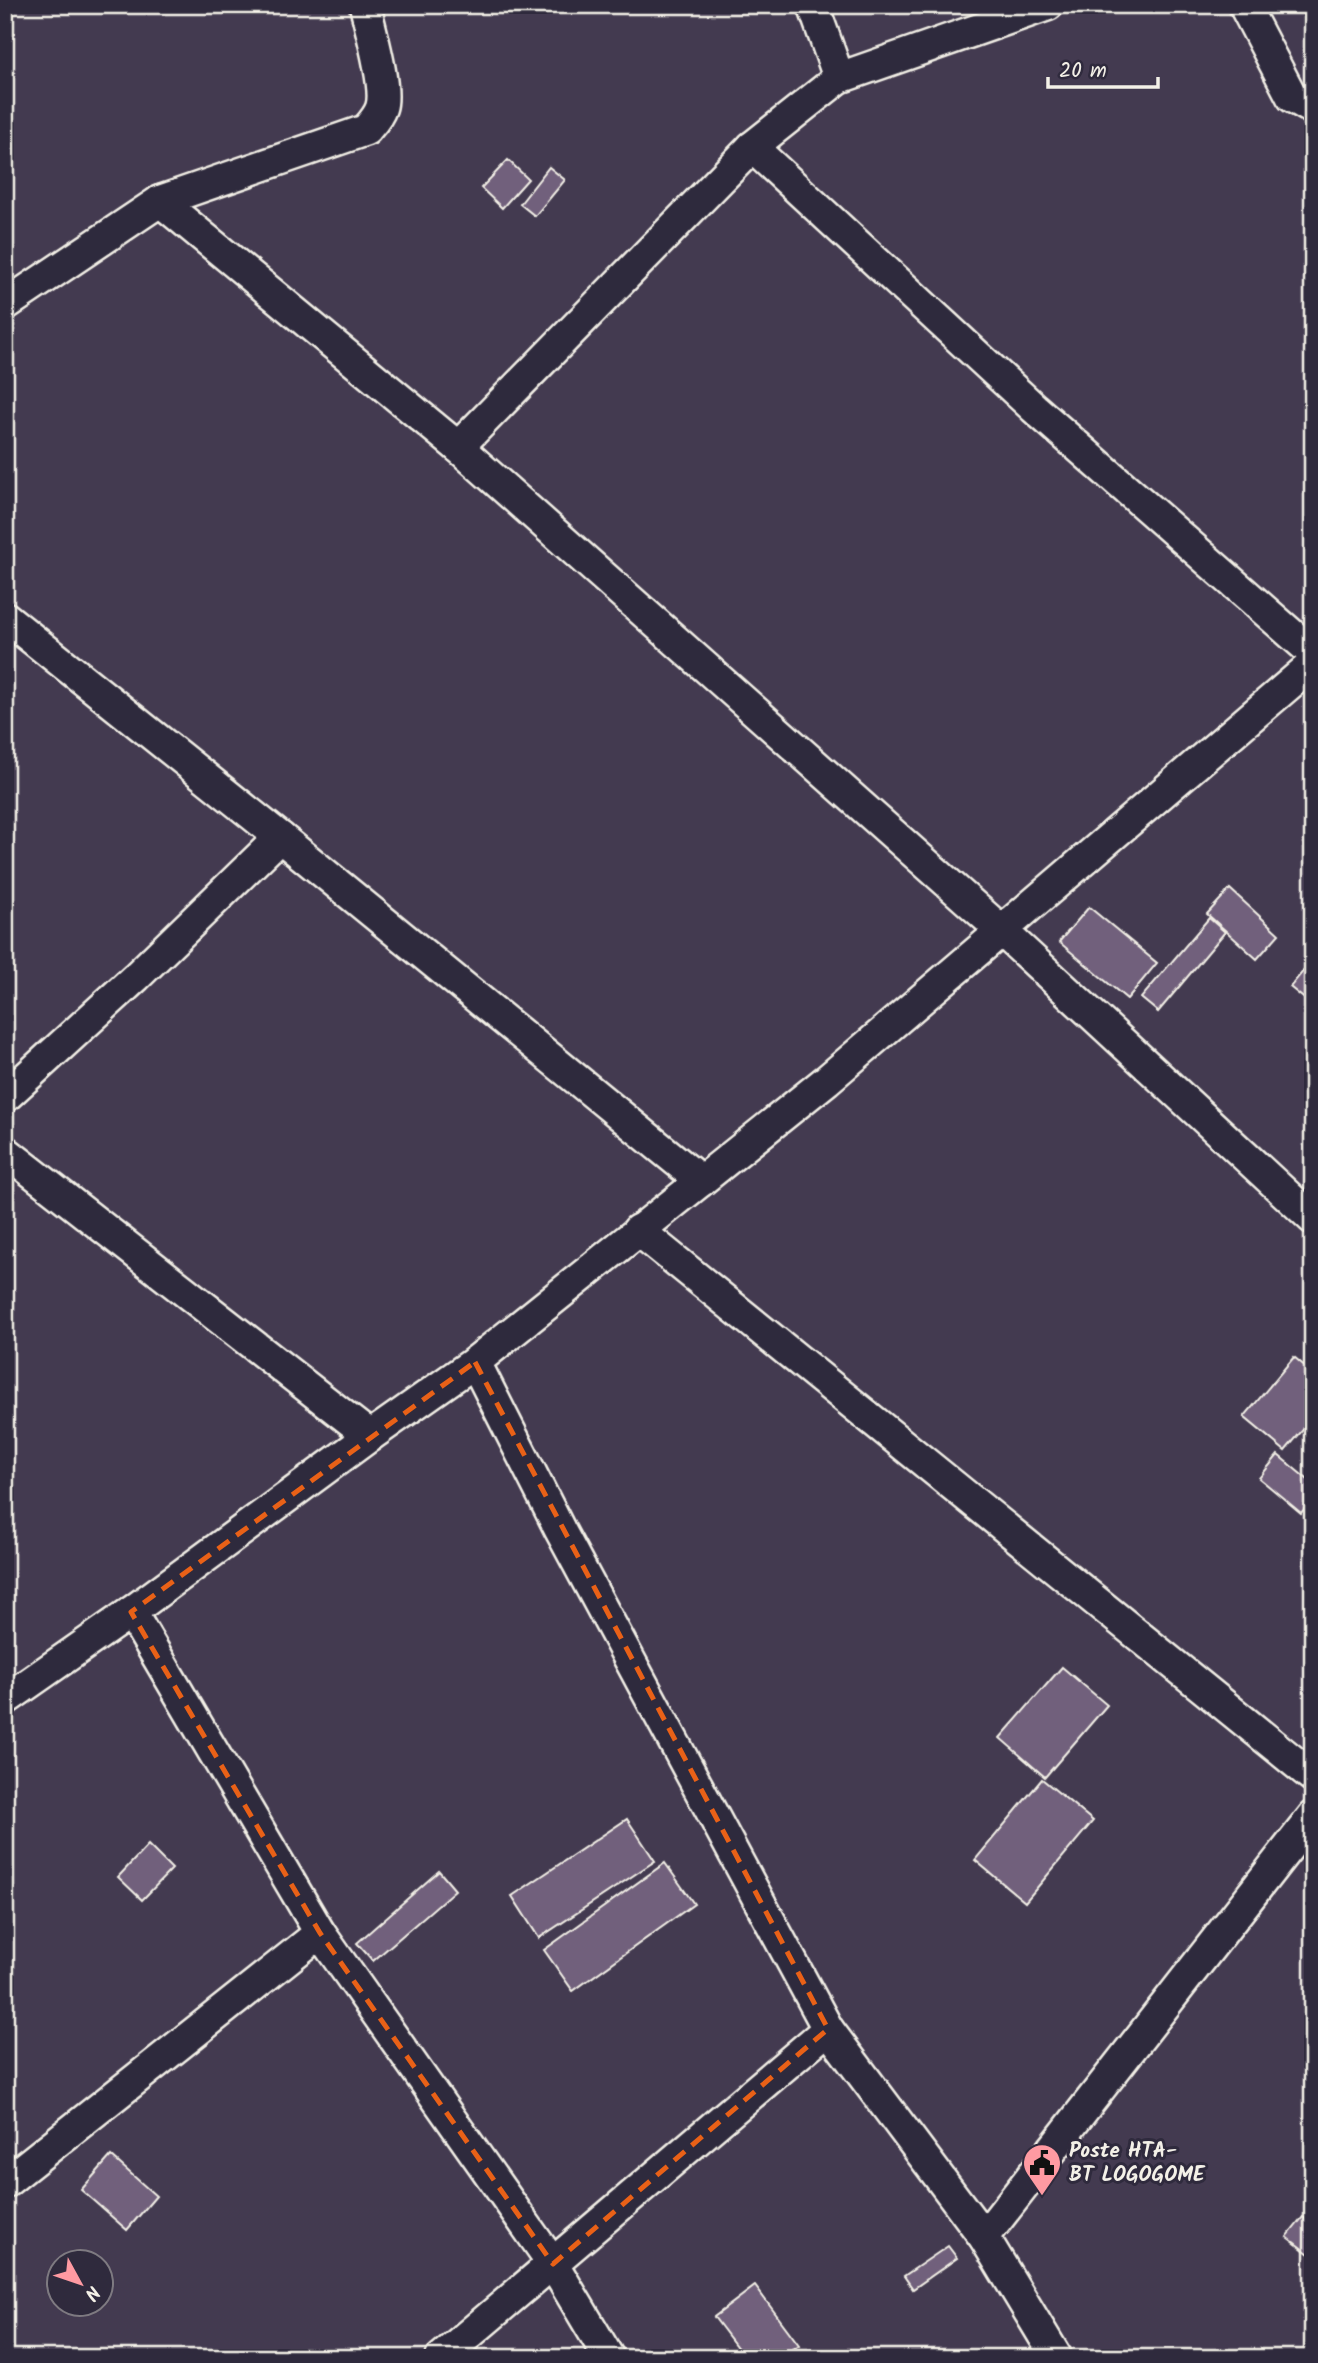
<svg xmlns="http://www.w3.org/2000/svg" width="1318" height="2363" viewBox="0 0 1318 2363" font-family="Kalam,sans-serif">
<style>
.building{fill:#71607b;stroke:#f4f1e8;stroke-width:2}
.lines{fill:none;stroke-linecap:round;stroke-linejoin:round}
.minor-casing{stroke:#f4f1e8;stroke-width:35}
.minor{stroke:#2f2a3d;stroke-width:30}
.marked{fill:none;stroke:#e96117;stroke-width:5;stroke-dasharray:14 9;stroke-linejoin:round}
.labels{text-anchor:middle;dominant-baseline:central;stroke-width:6;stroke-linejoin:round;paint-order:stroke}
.poi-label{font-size:21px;font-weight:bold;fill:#f4f1e8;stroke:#2f2a3d;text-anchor:start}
</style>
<rect width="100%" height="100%" fill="#433a50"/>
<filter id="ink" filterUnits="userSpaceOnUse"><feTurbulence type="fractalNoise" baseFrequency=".0143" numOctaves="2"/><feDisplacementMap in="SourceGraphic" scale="14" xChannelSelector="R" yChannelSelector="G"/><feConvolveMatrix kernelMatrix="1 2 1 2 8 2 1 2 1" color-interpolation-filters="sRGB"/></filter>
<g filter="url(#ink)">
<g class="building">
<polygon points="508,160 528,179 502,208 481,188"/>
<polygon points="549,167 565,180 535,216 520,204"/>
<polygon points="1230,889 1279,934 1257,959 1207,914"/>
<polygon points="1089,907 1157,963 1127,999 1059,942"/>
<polygon points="1209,918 1225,932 1158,1012 1141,998"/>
<polygon points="1309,964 1313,967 1313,1006 1290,987"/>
<polygon points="1294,1357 1313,1373 1313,1418 1285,1451 1244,1417"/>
<polygon points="1278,1455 1313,1484 1313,1499 1301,1513 1259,1478"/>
<polygon points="1062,1667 1107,1705 1045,1777 1000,1738"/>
<polygon points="1042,1779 1093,1821 1025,1902 975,1860"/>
<polygon points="627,1819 655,1861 539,1938 512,1896"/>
<polygon points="148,1845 172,1869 142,1900 118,1877"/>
<polygon points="665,1863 694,1904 573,1991 544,1950"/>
<polygon points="439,1871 455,1890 373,1961 357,1943"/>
<polygon points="111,2156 156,2196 127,2230 81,2190"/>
<polygon points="1303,2217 1313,2225 1313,2257 1287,2237"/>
<polygon points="948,2246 957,2258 913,2289 904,2276"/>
<polygon points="755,2286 799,2345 781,2358 745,2358 714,2317"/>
</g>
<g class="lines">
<defs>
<g id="minor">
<polyline points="813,5 839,78"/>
<polyline points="1244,5 1292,97 1313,109"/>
<polyline points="752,147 1034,408 1313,653"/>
<polyline points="160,201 458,447 1002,931 1313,1219"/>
<path d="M 5,305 L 160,201 L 366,130 C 372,123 378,117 381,108 C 388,88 370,28 365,5"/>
<polyline points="458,447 752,147 839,78 1048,5"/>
<polyline points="5,617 280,837 701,1181"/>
<polyline points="5,1097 136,977 280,837"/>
<polyline points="5,1151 370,1436"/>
<polyline points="638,1230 1313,1777"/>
<polyline points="475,1362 560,1530 828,2029 984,2237 1057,2358"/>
<polyline points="131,1612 320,1933 553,2264 609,2358"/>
<polyline points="5,1700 131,1612 370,1436 475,1362 827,1080 1313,664"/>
<polyline points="5,2183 320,1933"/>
<polyline points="984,2237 1313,1816"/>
<polyline points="441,2358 828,2029"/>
</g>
</defs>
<use href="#minor" class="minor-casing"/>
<use href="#minor" class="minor"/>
</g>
</g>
<path class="marked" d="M 475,1362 L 828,2029 L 553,2264 L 320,1933 L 131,1612 Z"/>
<defs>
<symbol id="civic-pin" viewBox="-11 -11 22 30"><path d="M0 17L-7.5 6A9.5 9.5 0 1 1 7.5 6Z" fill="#ff9aa2" stroke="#2f2a3d"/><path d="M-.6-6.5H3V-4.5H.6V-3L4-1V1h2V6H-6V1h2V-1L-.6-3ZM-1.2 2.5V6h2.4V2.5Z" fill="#111"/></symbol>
</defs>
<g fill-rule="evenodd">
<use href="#civic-pin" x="1020" y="2141" width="44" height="60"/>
</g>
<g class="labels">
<g class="poi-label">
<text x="1069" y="2151">Poste HTA-<tspan x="1069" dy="24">BT LOGOGOME</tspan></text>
</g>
</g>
<rect width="1318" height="2363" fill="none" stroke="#2f2a3d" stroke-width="28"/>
<rect x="14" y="14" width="1290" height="2335" fill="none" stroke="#f4f1e8" stroke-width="2.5" filter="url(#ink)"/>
<g transform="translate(80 2283) rotate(130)"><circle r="33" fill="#2f2a3d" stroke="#7e7a81" stroke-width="2"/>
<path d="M0-5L12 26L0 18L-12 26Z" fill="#ff9aa2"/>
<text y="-10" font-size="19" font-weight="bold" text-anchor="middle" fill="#f4f1e8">N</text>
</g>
<path d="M1048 77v10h110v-10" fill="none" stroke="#f4f1e8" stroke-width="3.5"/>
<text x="1059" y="77" font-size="21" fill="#f4f1e8" stroke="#2f2a3d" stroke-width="5" paint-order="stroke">20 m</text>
</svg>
